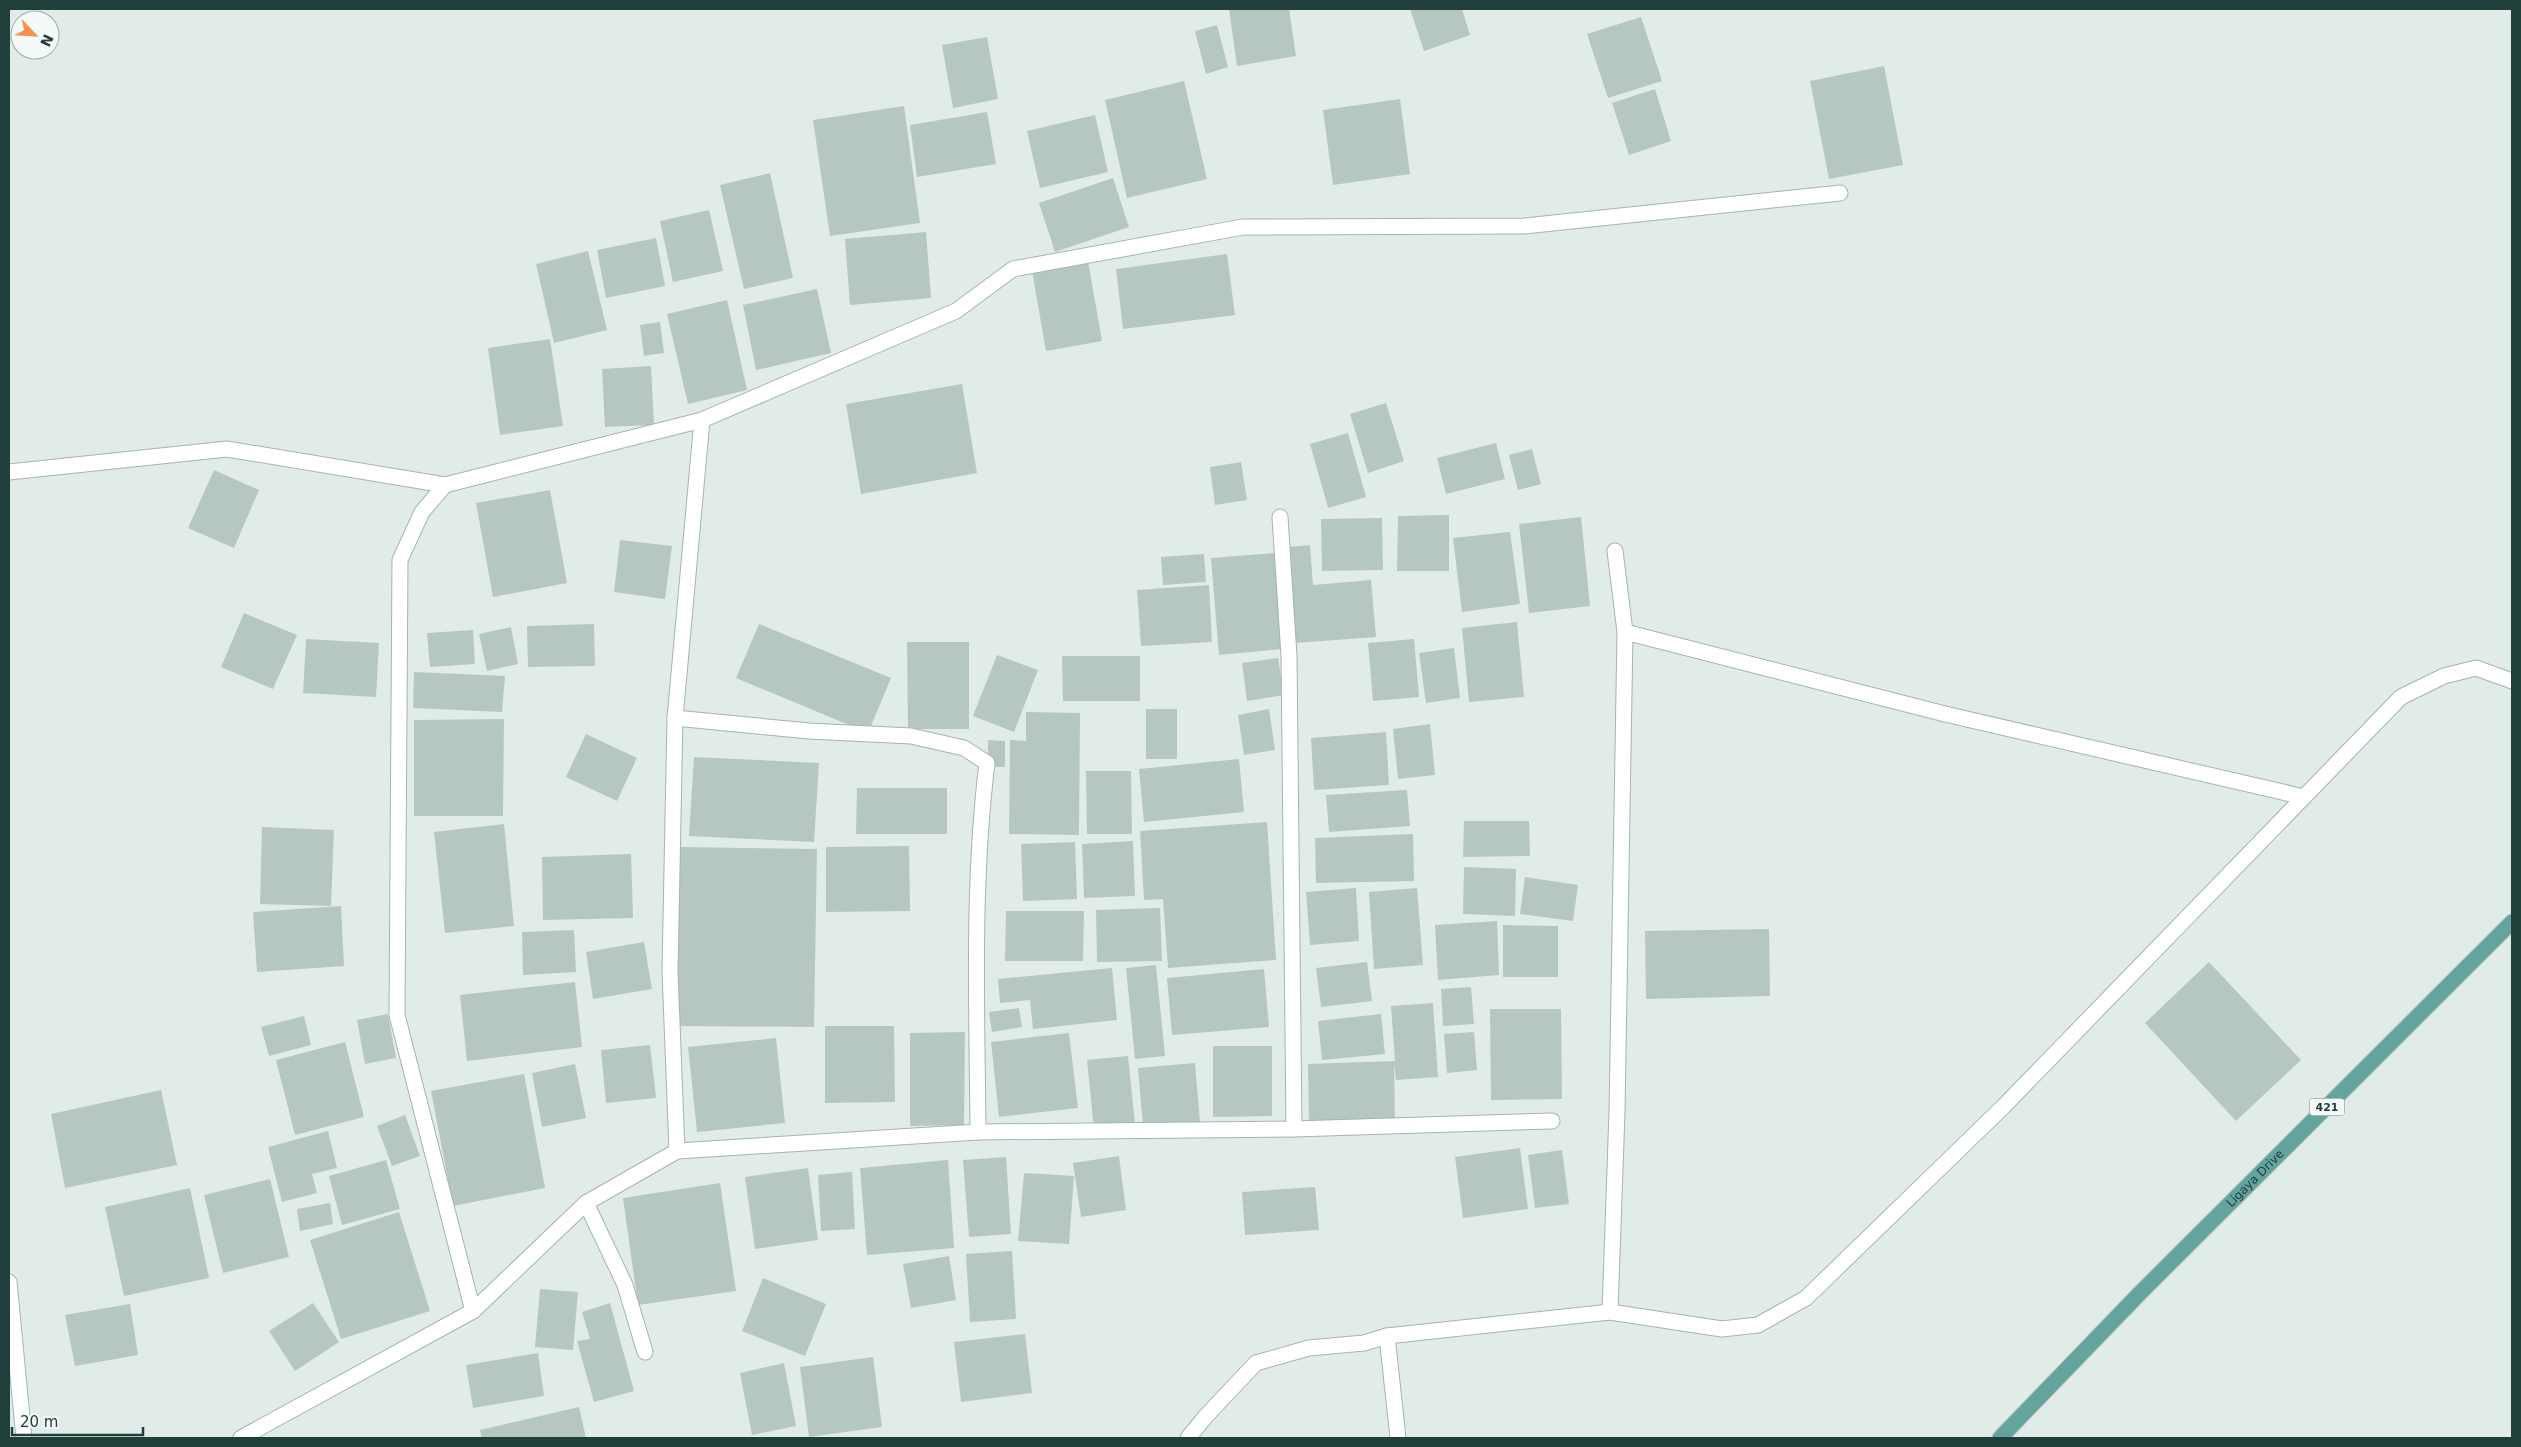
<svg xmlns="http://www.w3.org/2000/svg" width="2521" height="1447" viewBox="0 0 2521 1447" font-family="'DejaVu Sans',sans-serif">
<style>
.building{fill:#b6c7c2}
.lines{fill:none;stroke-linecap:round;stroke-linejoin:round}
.minor-casing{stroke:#a3b4b1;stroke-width:17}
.secondary-casing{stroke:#9fb9b3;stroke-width:17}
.primary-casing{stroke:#c1c9c8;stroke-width:17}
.minor{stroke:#fff;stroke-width:15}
.secondary{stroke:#fff;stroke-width:15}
.primary{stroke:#63a49c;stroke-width:15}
.labels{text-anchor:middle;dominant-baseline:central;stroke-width:4;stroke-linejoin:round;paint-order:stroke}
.shield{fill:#f2f9f6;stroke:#5f7672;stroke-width:1}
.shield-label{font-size:11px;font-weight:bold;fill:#203e3a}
.street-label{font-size:12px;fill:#203e3a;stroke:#f2f9f6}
</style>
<rect width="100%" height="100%" fill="#e1ece9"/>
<g class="building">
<polygon points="1229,9 1289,9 1296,56 1237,66"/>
<polygon points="1410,9 1462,9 1470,35 1424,51"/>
<polygon points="1641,17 1662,81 1608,98 1587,34"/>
<polygon points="1217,25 1228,67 1206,74 1195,31"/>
<polygon points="987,37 998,99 953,108 942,45"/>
<polygon points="1884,66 1903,165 1829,179 1810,81"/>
<polygon points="1184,81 1207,179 1127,198 1105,100"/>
<polygon points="1655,89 1671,141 1629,155 1612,103"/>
<polygon points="1400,99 1410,174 1333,185 1323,110"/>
<polygon points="904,106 920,223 830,236 813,120"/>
<polygon points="987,112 996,164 917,177 910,125"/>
<polygon points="1095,115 1108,172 1040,188 1027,131"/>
<polygon points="770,173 793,278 744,289 720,185"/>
<polygon points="1113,178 1129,227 1055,252 1039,203"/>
<polygon points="709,210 723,271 673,282 660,221"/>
<polygon points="926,232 931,298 850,305 845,239"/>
<polygon points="656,238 665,286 606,298 597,250"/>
<polygon points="588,251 607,330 554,343 536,264"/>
<polygon points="1227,254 1235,315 1123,329 1116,269"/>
<polygon points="1088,261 1102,341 1046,351 1032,271"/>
<polygon points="817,289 831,353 756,370 743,305"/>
<polygon points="727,300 747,390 688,404 667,314"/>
<polygon points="660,322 664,353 644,356 640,325"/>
<polygon points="550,339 563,426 500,435 488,348"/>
<polygon points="651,366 654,425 605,427 602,369"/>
<polygon points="962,384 977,473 861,494 846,404"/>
<polygon points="1386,403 1404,461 1368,473 1350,414"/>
<polygon points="1348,433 1366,497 1328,508 1310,444"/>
<polygon points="1496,443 1505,479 1446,494 1437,458"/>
<polygon points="1532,449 1541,484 1518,490 1509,455"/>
<polygon points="1241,462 1247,500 1215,505 1210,467"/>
<polygon points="214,470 259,490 234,548 188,528"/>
<polygon points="550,490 567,583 493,597 476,503"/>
<polygon points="1449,515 1449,571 1397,571 1398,516"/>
<polygon points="1581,517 1590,606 1529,613 1519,524"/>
<polygon points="1382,518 1383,570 1322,571 1321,519"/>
<polygon points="1510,532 1520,604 1462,612 1453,538"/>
<polygon points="620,540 672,546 665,599 614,592"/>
<polygon points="1310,545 1313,585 1371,580 1376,637 1295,643 1287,547"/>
<polygon points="1276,553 1284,649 1219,655 1211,558"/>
<polygon points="1204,554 1206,582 1163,585 1161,557"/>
<polygon points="1209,585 1212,642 1141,646 1137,590"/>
<polygon points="244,613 297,635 273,689 221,667"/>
<polygon points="1517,622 1524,697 1469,702 1462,628"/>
<polygon points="594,624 595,666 528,667 527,626"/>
<polygon points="759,624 891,678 868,733 736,678"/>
<polygon points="511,627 518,664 487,671 479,634"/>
<polygon points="473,630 475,664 430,667 427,633"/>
<polygon points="306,639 379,643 376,697 303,693"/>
<polygon points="1414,639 1419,697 1373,701 1368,643"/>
<polygon points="907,642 969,642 969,729 908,729"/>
<polygon points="1454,648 1460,698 1426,703 1419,653"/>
<polygon points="997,655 1038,670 1014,732 973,716"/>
<polygon points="1062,656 1140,656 1140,701 1063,701"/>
<polygon points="1278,658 1284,695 1247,701 1242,663"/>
<polygon points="414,672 505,676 502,712 413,708"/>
<rect x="1146" y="709" width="31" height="50"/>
<polygon points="1269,709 1275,750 1244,755 1238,715"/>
<polygon points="1026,712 1080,713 1079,835 1009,834 1010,740 1026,741"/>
<polygon points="504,719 503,816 414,816 414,720"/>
<polygon points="1430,724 1435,775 1398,779 1393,729"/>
<polygon points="1386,732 1389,785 1314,790 1311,738"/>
<polygon points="586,734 637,758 617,801 566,777"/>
<polygon points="988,740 1005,741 1005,767 988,767"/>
<polygon points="694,757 819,763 814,842 689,836"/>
<polygon points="1239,759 1244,812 1144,822 1139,769"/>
<polygon points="1086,771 1131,771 1132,834 1087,834"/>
<polygon points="857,788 947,788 947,834 856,834"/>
<polygon points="1407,790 1410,826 1329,832 1326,795"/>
<polygon points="1464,821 1529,821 1530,856 1463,857"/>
<polygon points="1267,822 1276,960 1168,968 1163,899 1144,900 1140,831"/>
<polygon points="504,824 514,926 445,933 434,832"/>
<polygon points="262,827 334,830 331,906 260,904"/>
<polygon points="1413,834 1414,881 1316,883 1315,838"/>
<polygon points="1133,841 1135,896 1084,898 1082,844"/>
<polygon points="1075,842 1077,899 1023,901 1021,844"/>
<polygon points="909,846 910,911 826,912 826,847"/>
<polygon points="680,847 817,849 814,1027 677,1026"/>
<polygon points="631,854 633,918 543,920 542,857"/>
<polygon points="1464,867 1516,869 1515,916 1463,914"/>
<polygon points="1525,877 1578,885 1573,921 1520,914"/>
<polygon points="1356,888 1359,941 1310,945 1306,892"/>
<polygon points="1417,888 1423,965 1374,969 1369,892"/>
<polygon points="341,906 344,966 257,972 253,912"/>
<polygon points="1160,908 1162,961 1097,962 1096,910"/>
<polygon points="1006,911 1084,911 1083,961 1005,961"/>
<polygon points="1497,921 1499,975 1438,980 1435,925"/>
<polygon points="1503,925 1558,926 1558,977 1503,977"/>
<polygon points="1769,929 1770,996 1646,999 1645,931"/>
<polygon points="574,930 576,972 523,975 522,932"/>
<polygon points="644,942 652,989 593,999 586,952"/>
<polygon points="1367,962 1372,1001 1321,1007 1316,968"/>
<polygon points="2209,962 2301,1060 2236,1121 2145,1023"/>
<polygon points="1156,965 1165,1056 1135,1059 1126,968"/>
<polygon points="1112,968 1117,1020 1033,1029 1030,1000 1000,1003 998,979"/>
<polygon points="1264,969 1269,1027 1172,1035 1167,978"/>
<polygon points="575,982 582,1047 467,1061 460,995"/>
<polygon points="1471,987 1474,1024 1443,1026 1441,989"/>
<polygon points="1433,1003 1438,1077 1396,1080 1394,1063 1395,1122 1309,1125 1308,1064 1395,1061 1391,1006"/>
<polygon points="1019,1008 1022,1027 992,1032 989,1012"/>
<polygon points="1490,1009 1561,1009 1562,1099 1491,1100"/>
<polygon points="388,1014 396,1058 365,1064 357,1020"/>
<polygon points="1381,1014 1385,1054 1322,1060 1318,1021"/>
<polygon points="304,1016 311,1045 269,1056 261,1027"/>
<polygon points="825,1026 894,1026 895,1102 825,1103"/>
<polygon points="965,1032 964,1125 910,1126 910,1033"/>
<polygon points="1474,1032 1477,1070 1447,1073 1444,1034"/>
<polygon points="1069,1033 1078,1108 999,1117 991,1042"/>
<polygon points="776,1038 785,1123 697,1132 688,1047"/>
<polygon points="345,1042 364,1117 295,1135 276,1060"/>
<polygon points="650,1045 656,1098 606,1103 601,1050"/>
<polygon points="1213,1046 1272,1046 1272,1116 1213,1117"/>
<polygon points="1128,1056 1135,1124 1094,1129 1087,1060"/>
<polygon points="1195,1063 1200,1122 1143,1126 1138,1068"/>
<polygon points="575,1064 586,1118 542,1127 532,1073"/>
<polygon points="524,1074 545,1188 453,1206 431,1091"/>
<polygon points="161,1090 177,1165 65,1188 51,1114"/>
<polygon points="405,1115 420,1156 392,1166 377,1126"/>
<polygon points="328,1131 337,1168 312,1174 317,1193 282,1202 268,1147"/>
<polygon points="1520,1148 1528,1209 1463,1218 1455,1157"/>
<polygon points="1562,1150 1569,1204 1535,1208 1528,1155"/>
<polygon points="1119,1156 1126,1210 1081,1217 1073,1163"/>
<polygon points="1006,1157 1011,1234 969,1237 963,1160"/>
<polygon points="386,1160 400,1209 342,1225 329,1176"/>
<polygon points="948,1160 954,1248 867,1255 860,1168"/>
<polygon points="808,1168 818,1240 755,1249 745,1177"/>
<polygon points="852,1172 855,1229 821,1231 818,1175"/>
<polygon points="1024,1173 1074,1176 1069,1244 1018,1241"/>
<polygon points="270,1179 289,1257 223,1273 204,1195"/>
<polygon points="720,1183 736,1291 638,1305 623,1198"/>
<polygon points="1315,1187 1319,1230 1245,1235 1242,1192"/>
<polygon points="190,1188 209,1278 124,1296 105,1207"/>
<polygon points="330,1203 333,1224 300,1231 297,1209"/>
<polygon points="399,1212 430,1311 341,1339 310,1240"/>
<polygon points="1012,1251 1016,1319 970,1322 966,1254"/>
<polygon points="949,1256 956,1300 911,1308 903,1264"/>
<polygon points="763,1278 826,1304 805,1356 742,1331"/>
<polygon points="540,1289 578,1292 573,1350 535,1347"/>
<polygon points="313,1303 339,1342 295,1371 269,1331"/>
<polygon points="610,1303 634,1391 594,1402 577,1341 590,1339 582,1312"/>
<polygon points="130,1304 138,1355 75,1366 65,1315"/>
<polygon points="1025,1334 1032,1393 961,1402 954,1342"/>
<polygon points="538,1353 544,1396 473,1408 466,1365"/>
<polygon points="873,1357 882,1427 809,1437 800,1367"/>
<polygon points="784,1363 796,1426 752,1435 740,1373"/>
<polygon points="579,1407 586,1438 482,1438 480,1430"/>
</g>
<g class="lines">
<defs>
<g id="minor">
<polyline points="9,472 227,449 445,485"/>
<polyline points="1280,517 1289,656 1294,1129"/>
<polyline points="1625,632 1945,714 2304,797"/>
<path d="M 675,718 L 809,731 L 911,736 L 964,748 L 987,763 C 972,885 977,1009 978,1132"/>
<polyline points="677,1151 670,971 675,718 702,420"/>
<polyline points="586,1203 625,1285 645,1352"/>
<polyline points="473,1311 397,1015 400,560 422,512 445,485 702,420 956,311 1013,269 1243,227 1524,226 1840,193"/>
<polyline points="1610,1312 1617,1112 1625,632 1615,551"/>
<polyline points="1387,1336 1398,1438"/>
<polyline points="241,1438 473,1311 586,1203 677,1151 978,1132 1294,1129 1552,1121"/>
<polyline points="1188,1438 1206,1416 1256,1363 1309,1348 1364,1343 1387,1336 1610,1312 1722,1329 1758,1325 1806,1298 2003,1107 2401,697 2444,676 2476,668 2512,681"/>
</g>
<polyline id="secondary" points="9,1282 24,1438"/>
<g id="primary">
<path id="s1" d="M 2000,1438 L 2141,1292 L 2512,922"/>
</g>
</defs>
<use href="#minor" class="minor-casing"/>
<use href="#secondary" class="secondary-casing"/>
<use href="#primary" class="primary-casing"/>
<use href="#minor" class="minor"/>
<use href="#secondary" class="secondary"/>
<use href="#primary" class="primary"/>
</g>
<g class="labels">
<rect class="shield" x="2309.5" y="1098.5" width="35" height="17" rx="4"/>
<g class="shield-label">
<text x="2327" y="1107">421</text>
</g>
<g class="street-label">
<text stroke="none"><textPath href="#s1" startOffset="364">Ligaya Drive</textPath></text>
</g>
</g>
<rect width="2521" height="1447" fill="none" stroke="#203e3a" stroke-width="20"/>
<g transform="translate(35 35) rotate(115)"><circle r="24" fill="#f2f9f6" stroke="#9eaeab"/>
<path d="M0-4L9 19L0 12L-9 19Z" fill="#f99052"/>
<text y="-8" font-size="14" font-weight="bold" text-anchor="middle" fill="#203e3a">N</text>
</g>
<path d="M12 1427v8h131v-8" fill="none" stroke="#203e3a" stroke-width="2.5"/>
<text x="20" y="1427" font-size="15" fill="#203e3a" stroke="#f2f9f6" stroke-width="4" paint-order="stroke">20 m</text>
</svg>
